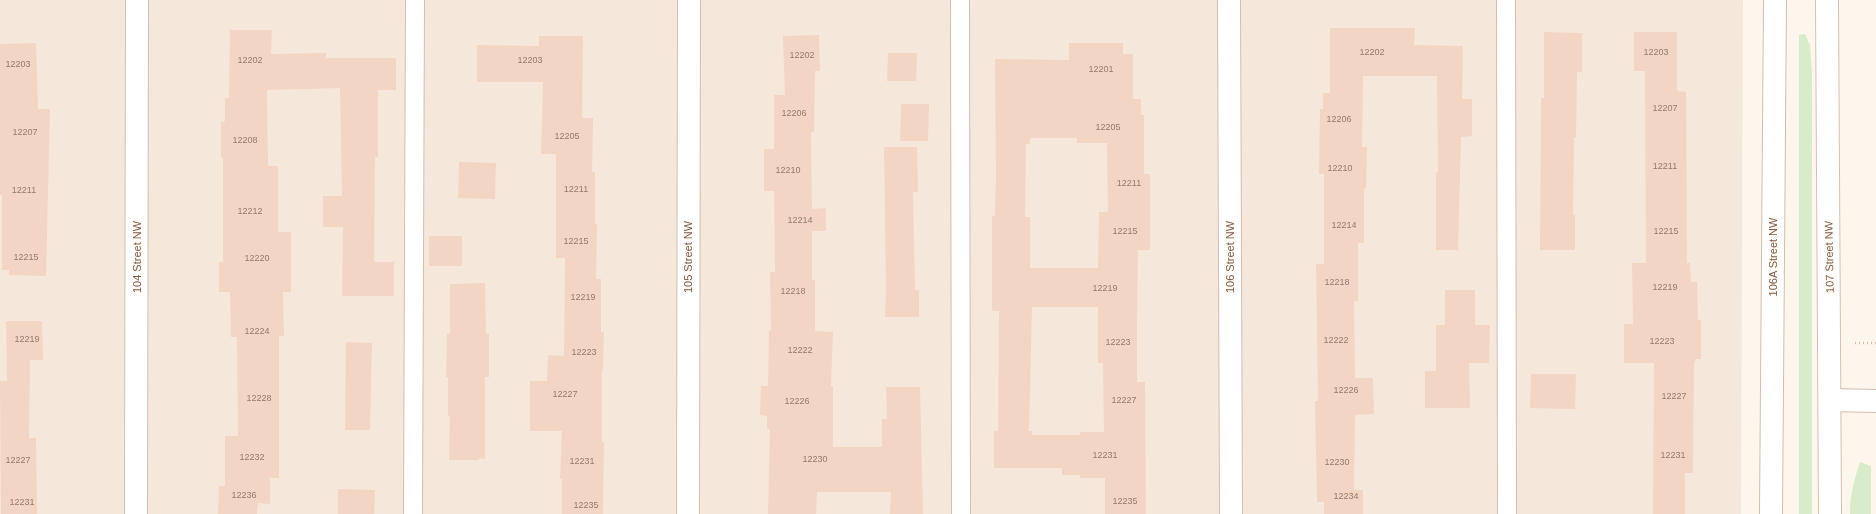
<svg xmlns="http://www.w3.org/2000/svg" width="1876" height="514" viewBox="0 0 1876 514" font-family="Helvetica,sans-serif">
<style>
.residential{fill:#f5e8da}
.green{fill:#d8ecc9}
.building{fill:#f3d5c3;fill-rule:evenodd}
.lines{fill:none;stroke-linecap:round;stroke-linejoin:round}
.service-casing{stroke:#d1beb0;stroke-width:20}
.minor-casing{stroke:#d1beb0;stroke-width:24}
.secondary-casing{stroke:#d6c0b0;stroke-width:24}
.path{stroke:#d9b8a5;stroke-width:2.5;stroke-dasharray:1 3;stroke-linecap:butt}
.service{stroke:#fff;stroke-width:18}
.minor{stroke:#fff;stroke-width:22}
.secondary{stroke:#fff;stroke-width:22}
.labels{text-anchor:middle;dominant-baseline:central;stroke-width:3;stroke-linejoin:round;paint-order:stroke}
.number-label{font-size:9px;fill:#987a6a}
.street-label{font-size:11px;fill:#7a5c4d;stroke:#fffaf3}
</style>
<rect width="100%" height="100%" fill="#fdf6ec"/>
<polygon class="residential" points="0,0 1743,0 1741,514 0,514"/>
<g class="green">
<polygon points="1805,34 1810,45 1812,72 1812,514 1799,514 1799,35"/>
<path d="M 1860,462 L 1871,466 L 1871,514 L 1850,514 C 1850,495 1854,480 1860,462 Z"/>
</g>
<g class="building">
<polygon points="1330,28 1415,28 1414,45 1463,46 1462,99 1472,99 1472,136 1461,137 1458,250 1436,250 1436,172 1438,172 1437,76 1363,76 1362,147 1367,147 1366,188 1364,188 1364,243 1358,243 1358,301 1354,301 1355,378 1373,378 1374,414 1355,415 1354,490 1363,490 1363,514 1324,514 1324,502 1317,502 1315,401 1318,401 1316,264 1324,264 1324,174 1319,174 1320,109 1323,109 1323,93 1330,93"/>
<polygon points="230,30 272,30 271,54 326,53 326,58 396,58 396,90 378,90 378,157 375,157 374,262 394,262 394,296 342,296 343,227 323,227 323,196 342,196 340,88 267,90 268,166 278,166 278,232 291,232 291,292 283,292 284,336 279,336 279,478 270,478 270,504 258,503 257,514 218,514 219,486 225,486 225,436 238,436 237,337 231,337 230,292 219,292 219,262 223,262 223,158 221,158 221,122 225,121 225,98 229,98"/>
<polygon points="1544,32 1582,33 1582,72 1577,72 1576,137 1574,137 1573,215 1575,215 1575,250 1540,250 1541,98 1544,98"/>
<polygon points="1634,32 1677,32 1677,91 1686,92 1687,263 1690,263 1691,282 1697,282 1698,320 1701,320 1701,359 1696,359 1694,363 1693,473 1685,473 1685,514 1653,514 1654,363 1624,363 1624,324 1633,324 1632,263 1646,263 1645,71 1634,71"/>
<polygon points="819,35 820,71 815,71 814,132 811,132 812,209 826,208 826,231 812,231 812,280 815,280 815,331 833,332 831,386 833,386 833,447 882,447 882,419 887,419 886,387 920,387 923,514 890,514 891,492 817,492 816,514 768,514 770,429 767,429 767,416 760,415 761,386 768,386 769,330 771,330 770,272 775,272 774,191 764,191 764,149 774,149 774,95 785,95 783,36"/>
<polygon points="539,36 583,36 582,118 593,118 592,172 595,172 595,224 597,224 596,279 601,279 601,332 604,332 603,370 602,370 602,442 604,442 603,514 562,514 562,479 560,479 562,431 530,431 530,381 547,381 548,355 564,356 565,258 556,258 556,154 541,154 543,82 477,82 477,45 539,46"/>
<polygon points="36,43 38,109 50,109 46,276 9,275 9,270 2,270 2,195 0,195 0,44"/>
<path d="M 1069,43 L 1123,43 L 1123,54 L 1133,54 L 1133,99 L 1141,99 L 1141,115 L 1144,115 L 1144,174 L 1150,174 L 1150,250 L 1138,250 L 1137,321 L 1137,382 L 1145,382 L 1146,514 L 1105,514 L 1105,478 L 1080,478 L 1080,475 L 1062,475 L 1062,468 L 994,468 L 994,431 L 998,431 L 999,311 L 992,311 L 992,216 L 995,216 L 996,174 L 995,59 L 1069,60 ZM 1030,138 L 1077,138 L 1077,143 L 1107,143 L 1108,212 L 1099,212 L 1098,268 L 1030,268 L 1030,217 L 1025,217 L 1026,144 L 1030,144 ZM 1032,307 L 1098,307 L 1098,363 L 1103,363 L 1104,432 L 1080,432 L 1080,435 L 1032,435 L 1032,431 L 1029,431 Z"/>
<polygon points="888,53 917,53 916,81 887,81"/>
<polygon points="901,104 929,104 928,141 900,141"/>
<polygon points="884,147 917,147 918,192 913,192 915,290 919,290 919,317 885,317 886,290"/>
<polygon points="459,162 496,163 495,199 458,198"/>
<rect x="429" y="236" width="33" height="30"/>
<polygon points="485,283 486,334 489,334 489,377 485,377 485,459 479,458 479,460 449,460 450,416 448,416 448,377 446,377 447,334 450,334 450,284"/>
<polygon points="1445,290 1475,290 1475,325 1490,325 1489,363 1469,363 1470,408 1425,408 1425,371 1436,371 1436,325 1445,325"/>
<polygon points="6,321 42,321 43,360 30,360 29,438 36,438 37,514 1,514 0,381 7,381"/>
<polygon points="346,342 372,343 370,430 345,430"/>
<polygon points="1531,374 1576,374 1575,409 1530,408"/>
<polygon points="338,489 375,490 374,514 338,514"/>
</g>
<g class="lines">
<defs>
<g id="service">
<polyline points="960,0 961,514"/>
<polyline points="1506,0 1507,514"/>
<polyline points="413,514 415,0"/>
</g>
<g id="minor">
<polyline points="1229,0 1231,514"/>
<polyline points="1830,400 1876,401"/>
<polyline points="136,514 137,0"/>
<polyline points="688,514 689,0"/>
<polyline points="1771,514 1775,0"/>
</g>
<polyline id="secondary" points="1827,0 1830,514"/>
</defs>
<use href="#service" class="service-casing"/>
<use href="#minor" class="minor-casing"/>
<use href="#secondary" class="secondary-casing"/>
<polyline class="path" points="1855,343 1876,343"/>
<use href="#service" class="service"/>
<use href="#minor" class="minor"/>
<use href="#secondary" class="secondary"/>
</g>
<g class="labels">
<g class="number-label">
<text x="1372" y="52">12202</text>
<text x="1656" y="52">12203</text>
<text x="802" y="55">12202</text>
<text x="250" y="60">12202</text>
<text x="530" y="60">12203</text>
<text x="18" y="64">12203</text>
<text x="1101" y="69">12201</text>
<text x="1665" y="108">12207</text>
<text x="794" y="113">12206</text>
<text x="1339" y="119">12206</text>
<text x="1108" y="127">12205</text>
<text x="25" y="132">12207</text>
<text x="567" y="136">12205</text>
<text x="245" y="140">12208</text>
<text x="1665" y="166">12211</text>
<text x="1340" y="168">12210</text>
<text x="788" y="170">12210</text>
<text x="1129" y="183">12211</text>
<text x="576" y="189">12211</text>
<text x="24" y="190">12211</text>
<text x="250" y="211">12212</text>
<text x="800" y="220">12214</text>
<text x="1344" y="225">12214</text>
<text x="1125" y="231">12215</text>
<text x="1666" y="231">12215</text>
<text x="576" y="241">12215</text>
<text x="26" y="257">12215</text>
<text x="257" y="258">12220</text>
<text x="1337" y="282">12218</text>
<text x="1665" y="287">12219</text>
<text x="1105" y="288">12219</text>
<text x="793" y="291">12218</text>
<text x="583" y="297">12219</text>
<text x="257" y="331">12224</text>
<text x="27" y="339">12219</text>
<text x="1336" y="340">12222</text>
<text x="1662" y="341">12223</text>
<text x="1118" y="342">12223</text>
<text x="800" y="350">12222</text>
<text x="584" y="352">12223</text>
<text x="1346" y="390">12226</text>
<text x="565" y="394">12227</text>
<text x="1674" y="396">12227</text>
<text x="259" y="398">12228</text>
<text x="1124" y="400">12227</text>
<text x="797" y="401">12226</text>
<text x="1105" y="455">12231</text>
<text x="1673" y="455">12231</text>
<text x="252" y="457">12232</text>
<text x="815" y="459">12230</text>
<text x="18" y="460">12227</text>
<text x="582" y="461">12231</text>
<text x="1337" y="462">12230</text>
<text x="244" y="495">12236</text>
<text x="1346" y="496">12234</text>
<text x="1125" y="501">12235</text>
<text x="22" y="502">12231</text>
<text x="586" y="505">12235</text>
</g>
<g class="street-label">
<text transform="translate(137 257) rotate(-90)">104 Street NW</text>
<text transform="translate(688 257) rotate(-90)">105 Street NW</text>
<text transform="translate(1230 257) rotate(-90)">106 Street NW</text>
<text transform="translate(1773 257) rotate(-90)">106A Street NW</text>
<text transform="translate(1829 257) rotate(-91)">107 Street NW</text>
</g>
</g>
</svg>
